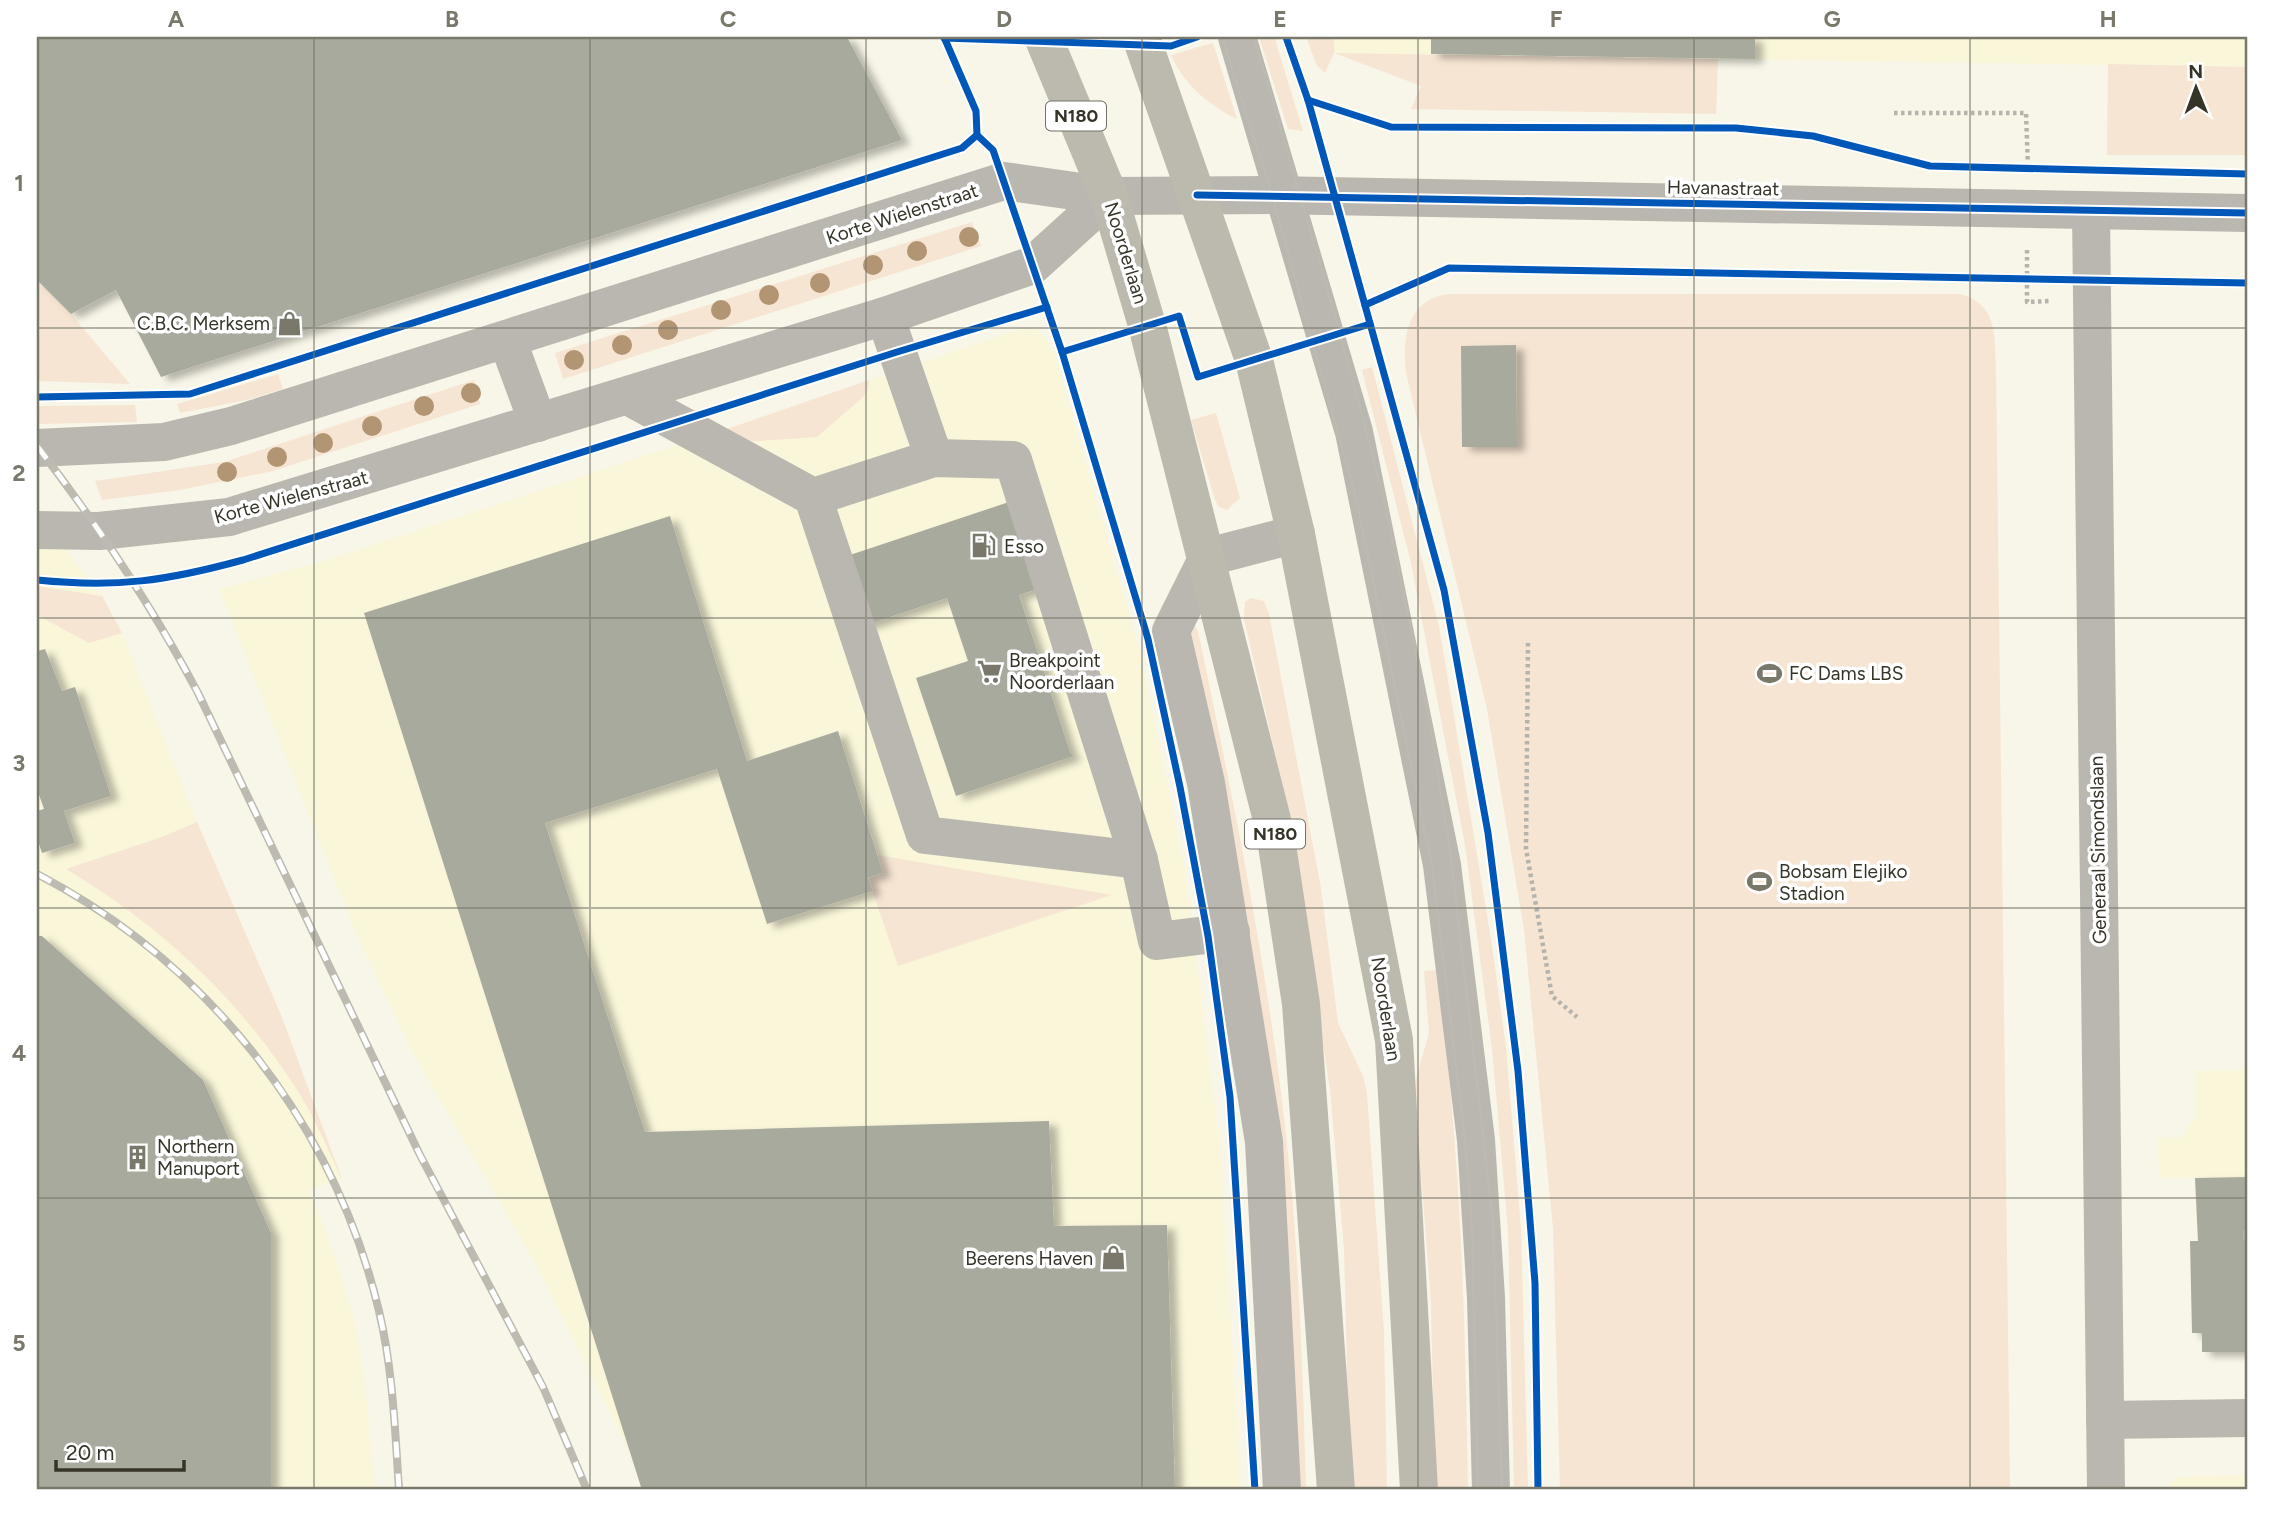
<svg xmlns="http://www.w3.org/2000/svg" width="2284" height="1527" viewBox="0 0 2284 1527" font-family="Figtree,sans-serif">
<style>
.built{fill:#f9f6d9}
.green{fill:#f6e5d2}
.building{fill:#a9aa9e;filter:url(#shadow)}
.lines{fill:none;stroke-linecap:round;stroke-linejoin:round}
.path{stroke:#b5b4ac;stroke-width:4.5;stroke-dasharray:3.5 3.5;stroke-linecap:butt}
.minor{stroke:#bab7b1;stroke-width:38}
.major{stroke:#bcbaaf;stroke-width:38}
.tram{stroke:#bcbab1;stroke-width:2}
.rail-casing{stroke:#bcbab1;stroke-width:8}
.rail{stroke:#fff;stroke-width:5;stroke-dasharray:16;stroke-linecap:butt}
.cycleway-casing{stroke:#fff;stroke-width:11}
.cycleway{stroke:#0057b8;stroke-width:7}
.tree{fill:#b29573}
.grid{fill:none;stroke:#79786b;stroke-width:2;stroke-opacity:0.55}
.labels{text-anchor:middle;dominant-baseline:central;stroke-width:7;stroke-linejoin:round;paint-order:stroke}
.shield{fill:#fff;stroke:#727168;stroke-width:2}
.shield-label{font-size:18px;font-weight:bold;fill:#353427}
.street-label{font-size:19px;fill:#353427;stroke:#fff}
.poi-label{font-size:19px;fill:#353427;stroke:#fff;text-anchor:start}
.neatline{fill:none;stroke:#79786b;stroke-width:2.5}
.grid-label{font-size:23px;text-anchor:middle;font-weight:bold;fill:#79786b}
</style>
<defs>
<filter id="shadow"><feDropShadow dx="8" dy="4.5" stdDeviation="3.5" flood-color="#0004"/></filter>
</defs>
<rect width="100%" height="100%" fill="#f8f6e8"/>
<g class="built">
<polygon points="1307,37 2247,37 2247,67 1334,53 1325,73"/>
<polygon points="1023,328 1037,329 1047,339 1055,355 1142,660 1185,871 1220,1146 1241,1490 642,1490 630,1453 537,1267 411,1050 356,934 219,589 327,560 723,430"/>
<polygon points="37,514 102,596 122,633 197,822 281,1015 342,1179 309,1189 335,1256 355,1324 364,1373 375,1490 37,1490"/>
<polygon points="2247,1070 2247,1222 2196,1223 2195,1178 2159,1178 2158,1137 2181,1138 2196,1116 2195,1071"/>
<polygon points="2247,1475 2247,1490 2163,1490 2176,1477"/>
</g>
<g class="green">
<polygon points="1259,37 1275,39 1303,131 1288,129"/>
<polygon points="1306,37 1334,37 1334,53 1718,59 1716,114 1411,109 1421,86 1334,53 1325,73 1317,66"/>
<path d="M 1213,43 L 1237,119 C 1209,106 1183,83 1171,55 Z"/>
<polygon points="2108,64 2247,67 2247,155 2107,155"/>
<polygon points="972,222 981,246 563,379 555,353"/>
<polygon points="37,280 71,314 130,384 37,381"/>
<path d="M 1449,294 L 1960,294 C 1999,304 1995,340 1996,373 L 2010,1490 L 1560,1490 L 1553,1229 L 1524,930 L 1487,709 L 1406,373 C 1402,338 1407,299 1449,294 Z"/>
<polygon points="1372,367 1439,626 1491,939 1506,1047 1521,1228 1528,1490 1514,1490 1508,1230 1492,1049 1465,845 1411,563 1362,370"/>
<polygon points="278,374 283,389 247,400 180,413 177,404"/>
<polygon points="474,380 480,404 273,471 180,490 102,500 95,481 224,462"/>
<polygon points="869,380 868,390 862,398 817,437 744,442 724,430"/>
<polygon points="135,405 137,422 37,424 37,406"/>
<polygon points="1216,413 1240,498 1227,510 1219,507 1215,500 1191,420"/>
<polygon points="37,586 102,596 122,633 89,643 37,615"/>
<polygon points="1251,598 1264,601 1269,614 1321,888 1338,1023 1363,1076 1367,1094 1384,1331 1387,1490 1350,1490 1344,1249 1330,1090 1286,800 1244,619 1245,602"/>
<path d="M 1188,625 L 1195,626 L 1198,631 C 1235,807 1271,984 1289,1163 C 1300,1272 1303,1381 1306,1490 L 1292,1490 Z"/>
<path d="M 197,822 L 281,1015 L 342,1179 C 328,1150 316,1120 299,1093 C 240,999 161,926 66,869 L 162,837 Z"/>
<polygon points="877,855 1112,895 898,966 868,878"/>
<path d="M 1436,970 C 1461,1142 1465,1316 1468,1490 L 1435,1490 L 1431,1302 L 1415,1096 L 1416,1079 L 1429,1033 L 1424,971 Z"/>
</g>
<g class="building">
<polygon points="37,37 847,37 902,140 161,377 116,290 71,314 37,280"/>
<polygon points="1431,37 1755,37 1755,59 1431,54"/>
<polygon points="1516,345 1517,447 1462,447 1461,346"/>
<polygon points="1015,500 1044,587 1019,595 1070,752 1074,756 956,796 916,678 968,661 947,598 863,626 841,558"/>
<polygon points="670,516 747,761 838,731 883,873 868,878 873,891 767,924 717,769 545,823 645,1132 1049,1121 1054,1226 1167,1225 1175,1490 642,1490 364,613"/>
<polygon points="45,649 62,691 75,687 111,796 64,811 75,843 42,853 37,838 37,811 44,809 37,789 37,651"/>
<polygon points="37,936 42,936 203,1080 271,1233 271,1490 37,1490"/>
<polygon points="2247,1177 2247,1230 2243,1230 2243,1240 2247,1240 2246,1352 2202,1352 2202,1333 2192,1333 2190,1241 2198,1241 2195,1178"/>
</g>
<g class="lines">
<g class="path">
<polyline points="1894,113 2026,113 2028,168"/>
<polyline points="2027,250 2027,302 2051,301"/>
<polyline points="1528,643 1526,849 1552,996 1577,1017"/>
</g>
<g class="minor">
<polyline points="1237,37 1354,432 1442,865 1476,1140 1486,1298 1491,1490"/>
<polyline points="2091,211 2106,1490"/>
<polyline points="885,316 934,458"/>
<polyline points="507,339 538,423"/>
<polyline points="628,396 813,497 925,835 1139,860 1013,460 934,458 813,497"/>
<polyline points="37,448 164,442 231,426 1004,181 1109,196 1272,195 2247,213"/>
<polyline points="37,530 99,531 229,517 885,316 1033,265 1109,196"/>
<polyline points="1139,860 1157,941 1231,932"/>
<polyline points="2105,1420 2247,1418"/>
<polyline points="1282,1490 1264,1142 1206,783 1171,631 1208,557 1296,534"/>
</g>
<g class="major">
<polyline points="1043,37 1109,196 1147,325 1275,832 1301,1004 1336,1490"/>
<polyline points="1141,37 1254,360 1296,534 1394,1040 1419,1490"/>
</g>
<g class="tram">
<polyline points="1222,37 1272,195 1356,498 1432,866 1465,1139 1472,1224 1478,1490"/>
<polyline points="1254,37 1340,333 1383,495 1431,729 1451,858 1493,1222 1502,1490"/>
</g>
<defs>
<g id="rail">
<path d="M 37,446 C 97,524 152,606 198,693 L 420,1155 L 543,1387 L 587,1490"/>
<path d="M 37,874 C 208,963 334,1123 379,1311 C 393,1370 395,1430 399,1490"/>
</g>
</defs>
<use href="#rail" class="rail-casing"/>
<use href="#rail" class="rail"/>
<defs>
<g id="cycleway">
<polyline points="944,37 976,111 977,135 993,150 1062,352 1148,639 1180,787 1208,936 1230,1097 1255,1490"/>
<polyline points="1286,37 1308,100 1444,590 1488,833 1518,1071 1535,1283 1538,1490"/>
<polyline points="944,38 1171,46 1197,37"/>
<polyline points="1308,100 1391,127 1736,128 1813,136 1930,166 2247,174"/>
<polyline points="1197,195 2247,213"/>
<polyline points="1365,305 1449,268 2247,283"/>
<polyline points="1062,352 1179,316 1198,377 1370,324"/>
<polyline points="37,397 190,394 962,148 977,135"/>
<path d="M 37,580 C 117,588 166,581 243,560 L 897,352 L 1047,307"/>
</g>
</defs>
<use href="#cycleway" class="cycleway-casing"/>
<use href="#cycleway" class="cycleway"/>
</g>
<g class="tree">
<circle cx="969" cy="237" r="10"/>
<circle cx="917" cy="251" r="10"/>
<circle cx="873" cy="265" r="10"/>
<circle cx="820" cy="283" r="10"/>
<circle cx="769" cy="295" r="10"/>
<circle cx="721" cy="310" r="10"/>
<circle cx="668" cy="330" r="10"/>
<circle cx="622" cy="345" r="10"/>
<circle cx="574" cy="360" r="10"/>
<circle cx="471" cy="393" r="10"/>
<circle cx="424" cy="406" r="10"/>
<circle cx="372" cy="426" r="10"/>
<circle cx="323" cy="443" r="10"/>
<circle cx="277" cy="457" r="10"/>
<circle cx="227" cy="472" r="10"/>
</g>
<path class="grid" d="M 314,37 L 314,1490M 590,37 L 590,1490M 866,37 L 866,1490M 1142,37 L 1142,1490M 1418,37 L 1418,1490M 1694,37 L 1694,1490M 1970,37 L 1970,1490M 37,328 L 2247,328M 37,618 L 2247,618M 37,908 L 2247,908M 37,1198 L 2247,1198"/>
<defs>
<symbol id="shop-bare" viewBox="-9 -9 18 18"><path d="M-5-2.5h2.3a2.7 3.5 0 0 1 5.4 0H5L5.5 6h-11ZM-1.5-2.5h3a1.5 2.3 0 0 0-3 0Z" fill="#79786b" stroke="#fff" stroke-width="2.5" paint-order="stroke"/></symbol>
<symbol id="fuel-bare" viewBox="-9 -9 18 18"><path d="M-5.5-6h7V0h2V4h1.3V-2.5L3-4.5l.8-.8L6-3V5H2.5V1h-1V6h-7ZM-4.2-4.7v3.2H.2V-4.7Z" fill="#79786b" stroke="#fff" stroke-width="2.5" paint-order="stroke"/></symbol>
<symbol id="supermarket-bare" viewBox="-9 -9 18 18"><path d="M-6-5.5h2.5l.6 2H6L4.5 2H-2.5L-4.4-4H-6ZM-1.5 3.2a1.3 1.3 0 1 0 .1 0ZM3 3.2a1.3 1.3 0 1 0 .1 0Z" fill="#79786b" stroke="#fff" stroke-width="2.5" paint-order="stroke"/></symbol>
<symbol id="stadium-bare" viewBox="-9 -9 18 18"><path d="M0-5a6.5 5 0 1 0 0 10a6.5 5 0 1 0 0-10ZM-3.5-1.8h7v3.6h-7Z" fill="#79786b" stroke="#fff" stroke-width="2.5" paint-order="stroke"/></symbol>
<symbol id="building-bare" viewBox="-9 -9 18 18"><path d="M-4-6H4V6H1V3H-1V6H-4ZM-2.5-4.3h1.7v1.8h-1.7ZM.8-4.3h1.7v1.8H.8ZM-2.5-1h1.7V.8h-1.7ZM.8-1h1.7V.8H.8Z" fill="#79786b" stroke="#fff" stroke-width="2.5" paint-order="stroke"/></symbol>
</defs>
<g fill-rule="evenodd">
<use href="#shop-bare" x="272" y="306" width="35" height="35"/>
<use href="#fuel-bare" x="966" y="528" width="35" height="35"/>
<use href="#supermarket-bare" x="972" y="654" width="35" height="35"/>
<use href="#stadium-bare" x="1752" y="656" width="35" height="35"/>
<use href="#stadium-bare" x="1742" y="864" width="35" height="35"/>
<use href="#building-bare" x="120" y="1140" width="35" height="35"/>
<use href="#shop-bare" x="1096" y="1240" width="35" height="35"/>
</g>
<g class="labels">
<g class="shield">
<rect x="1046" y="101.5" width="60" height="29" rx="5"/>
<rect x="1245" y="819.5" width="60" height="29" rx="5"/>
</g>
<g class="shield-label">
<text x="1076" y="116">N180</text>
<text x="1275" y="834">N180</text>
</g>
<g class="street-label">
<text transform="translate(1723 188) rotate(1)">Havanastraat</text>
<text transform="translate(902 214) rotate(-18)">Korte Wielenstraat</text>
<text transform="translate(1126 253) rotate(73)">Noorderlaan</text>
<text transform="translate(291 497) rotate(-15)">Korte Wielenstraat</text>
<text transform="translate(2098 850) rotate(-91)">Generaal Simondslaan</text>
<text transform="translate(1386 1009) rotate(81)">Noorderlaan</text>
</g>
<g class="poi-label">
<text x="270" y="323" text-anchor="end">C.B.C. Merksem</text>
<text x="1004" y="546">Esso</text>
<text x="1009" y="660">Breakpoint<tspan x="1009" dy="22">Noorderlaan</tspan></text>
<text x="1789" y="673">FC Dams LBS</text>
<text x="1779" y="871">Bobsam Elejiko<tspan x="1779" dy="22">Stadion</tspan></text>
<text x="157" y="1146">Northern<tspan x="157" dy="22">Manuport</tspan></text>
<text x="1093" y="1258" text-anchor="end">Beerens Haven</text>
</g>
</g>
<rect width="2284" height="1527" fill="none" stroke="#ffffff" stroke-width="77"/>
<g transform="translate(2196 88) rotate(359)" stroke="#ffffff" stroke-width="5" paint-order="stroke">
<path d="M0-5L12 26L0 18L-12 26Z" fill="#353427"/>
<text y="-10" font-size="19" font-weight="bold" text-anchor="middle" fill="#353427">N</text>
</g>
<path d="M56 1460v10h128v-10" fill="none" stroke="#353427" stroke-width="3.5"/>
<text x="66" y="1460" font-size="21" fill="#353427" stroke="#ffffff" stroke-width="5" paint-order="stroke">20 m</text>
<rect x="38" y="38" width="2208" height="1450" class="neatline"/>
<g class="grid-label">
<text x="176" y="27">A</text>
<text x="452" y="27">B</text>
<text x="728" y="27">C</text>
<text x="1004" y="27">D</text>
<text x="1280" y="27">E</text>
<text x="1556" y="27">F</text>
<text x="1832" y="27">G</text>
<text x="2108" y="27">H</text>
<text x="19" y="191">1</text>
<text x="19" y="481">2</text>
<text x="19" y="771">3</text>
<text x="19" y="1061">4</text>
<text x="19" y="1351">5</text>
</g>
</svg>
